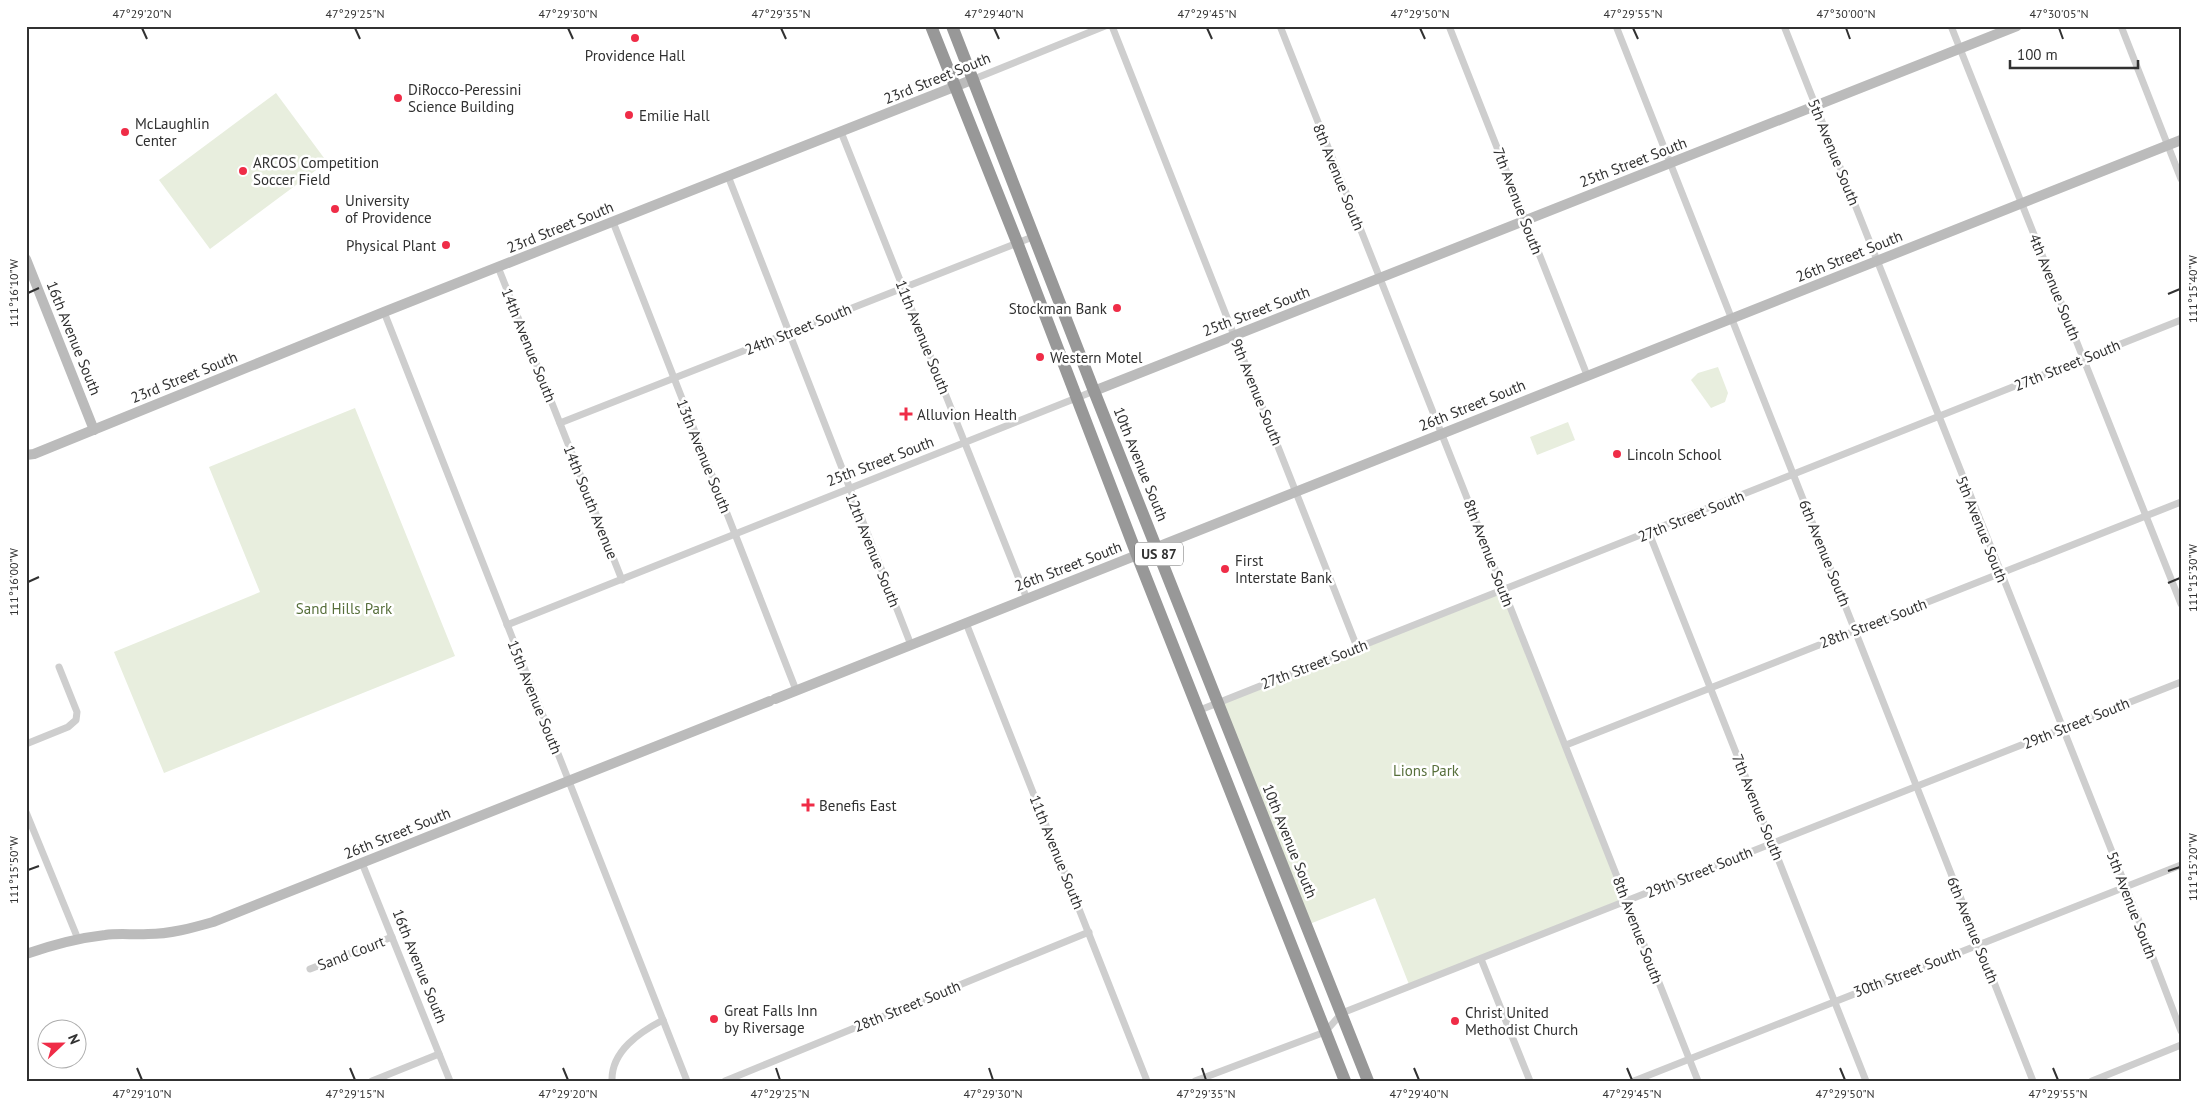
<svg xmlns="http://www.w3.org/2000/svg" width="2207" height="1107" viewBox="0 0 2207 1107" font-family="'PT Sans',sans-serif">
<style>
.green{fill:#e8eede}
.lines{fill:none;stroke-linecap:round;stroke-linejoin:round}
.street{stroke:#cecece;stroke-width:7}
.secondary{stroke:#bbb;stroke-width:10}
.highway{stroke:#989898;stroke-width:12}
.ticks{fill:none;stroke:#313131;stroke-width:2}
.poi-dot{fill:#ef2c47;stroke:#fff;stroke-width:2}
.labels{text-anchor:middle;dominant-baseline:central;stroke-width:5;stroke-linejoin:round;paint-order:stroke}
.shield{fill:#fff;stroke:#6f6f6f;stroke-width:1}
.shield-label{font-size:14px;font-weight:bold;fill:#313131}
.poi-label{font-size:15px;fill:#313131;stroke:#fff;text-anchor:start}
.street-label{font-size:15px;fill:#313131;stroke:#fff}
.park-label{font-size:15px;fill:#576f3b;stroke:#fff}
.neatline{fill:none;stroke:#313131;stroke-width:2}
.ticks-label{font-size:12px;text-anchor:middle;fill:#313131}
</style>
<rect width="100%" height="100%" fill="#fff"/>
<g class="green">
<polygon points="276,93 327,162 210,249 159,180"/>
<polygon points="1718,367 1728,393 1725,402 1711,408 1691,380 1698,373"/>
<polygon points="355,408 455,656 164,773 114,652 260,592 209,467"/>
<polygon points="1568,422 1575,440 1537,455 1530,437"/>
<polygon points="1503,589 1627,901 1410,987 1375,898 1307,925 1218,702"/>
</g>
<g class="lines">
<g class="street">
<polyline points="1112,26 1357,647"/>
<polyline points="1280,26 1698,1081"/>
<polyline points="1449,26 1587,375"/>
<polyline points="1616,26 2033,1081"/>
<polyline points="1784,26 2126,887 2181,1031"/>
<polyline points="1951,26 2181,604"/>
<polyline points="2121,26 2181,179"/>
<polyline points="974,79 1105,26"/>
<polyline points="841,132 1027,599"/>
<polyline points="728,176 911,645"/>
<polyline points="613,222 796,690"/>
<polyline points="498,267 622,580"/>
<polyline points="384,312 687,1081"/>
<polyline points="560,423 1035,236"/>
<polyline points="1649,533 1866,1081"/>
<polyline points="966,623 1147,1081"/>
<polyline points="507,625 1094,391"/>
<polyline points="1200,710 2181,320"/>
<polyline points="26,744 68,727 76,720 77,712 59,667"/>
<polyline points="1566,745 2181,502"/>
<polyline points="26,812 78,939"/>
<polyline points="362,863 450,1081"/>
<polyline points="1481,959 1530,1081"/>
<polyline points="310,969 392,937"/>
<polyline points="372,1081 439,1054"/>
<path d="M 612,1081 C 611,1051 640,1032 663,1020"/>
<polyline points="725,1081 1089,932"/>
<polyline points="1195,1081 1325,1032 1342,1013 2181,682"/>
<polyline points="1634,1081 2181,865"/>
<polyline points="2092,1081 2181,1045"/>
</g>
<g class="secondary">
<polyline points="26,259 94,430"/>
<polyline points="1094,391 2017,26"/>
<polyline points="26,455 34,454 384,312 974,79"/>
<polyline points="775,699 2181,140"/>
<path d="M 26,954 C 52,945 78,938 105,935 C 119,933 134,935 148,934 C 170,934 192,928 213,922 L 770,701"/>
</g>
<g class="highway">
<polyline points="931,26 1017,242 1137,555 1345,1081"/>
<polyline points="952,26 1094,391 1368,1081"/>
</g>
</g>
<path class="ticks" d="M 142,28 L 147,39M 355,28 L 360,39M 568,28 L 573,39M 781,28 L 786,39M 994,28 L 999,39M 1207,28 L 1212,39M 1420,28 L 1425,39M 1633,28 L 1638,39M 1846,28 L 1850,39M 2059,28 L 2063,39M 28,293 L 39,288M 2168,294 L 2180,289M 28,582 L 39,577M 2168,583 L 2180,578M 28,870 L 39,866M 2168,871 L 2180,867M 137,1068 L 142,1080M 350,1068 L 355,1080M 563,1068 L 568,1080M 776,1068 L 780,1080M 989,1068 L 993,1080M 1202,1068 L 1206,1080M 1414,1068 L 1419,1080M 1627,1068 L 1632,1080M 1840,1068 L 1845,1080M 2053,1068 L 2058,1080"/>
<g class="poi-dot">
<circle cx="635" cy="38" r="5"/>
<circle cx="398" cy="98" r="5"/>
<circle cx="629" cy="115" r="5"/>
<circle cx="125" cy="132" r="5"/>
<circle cx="243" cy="171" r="5"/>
<circle cx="335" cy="209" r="5"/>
<circle cx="446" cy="245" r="5"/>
<circle cx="1117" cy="308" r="5"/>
<circle cx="1040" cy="357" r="5"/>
<path d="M903.5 406.5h5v5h5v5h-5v5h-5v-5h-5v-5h5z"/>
<circle cx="1617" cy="454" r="5"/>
<circle cx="1225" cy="569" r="5"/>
<path d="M805.5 797.5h5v5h5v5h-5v5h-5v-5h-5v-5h5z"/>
<circle cx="714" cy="1019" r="5"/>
<circle cx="1455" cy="1021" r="5"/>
</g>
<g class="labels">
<rect class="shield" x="1135" y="542.5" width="48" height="23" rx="4"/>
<g class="shield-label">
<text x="1159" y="554">US 87</text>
</g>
<g class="poi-label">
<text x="635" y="55" text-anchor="middle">Providence Hall</text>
<text x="408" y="89">DiRocco-Peressini<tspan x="408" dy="17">Science Building</tspan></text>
<text x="639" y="115">Emilie Hall</text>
<text x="135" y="123">McLaughlin<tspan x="135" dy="17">Center</tspan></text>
<text x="253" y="162">ARCOS Competition<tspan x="253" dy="17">Soccer Field</tspan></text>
<text x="345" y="200">University<tspan x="345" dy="17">of Providence</tspan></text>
<text x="436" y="245" text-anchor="end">Physical Plant</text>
<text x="1107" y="308" text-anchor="end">Stockman Bank</text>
<text x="1050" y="357">Western Motel</text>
<text x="917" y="414">Alluvion Health</text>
<text x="1627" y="454">Lincoln School</text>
<text x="1235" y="560">First<tspan x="1235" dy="17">Interstate Bank</tspan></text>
<text x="819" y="805">Benefis East</text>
<text x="724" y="1010">Great Falls Inn<tspan x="724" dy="17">by Riversage</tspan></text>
<text x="1465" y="1012">Christ United<tspan x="1465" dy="17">Methodist Church</tspan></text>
</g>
<g class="street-label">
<text transform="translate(937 78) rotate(-22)">23rd Street South</text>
<text transform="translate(1834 152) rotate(68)">5th Avenue South</text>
<text transform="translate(1633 162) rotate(-21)">25th Street South</text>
<text transform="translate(1339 177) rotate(68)">8th Avenue South</text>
<text transform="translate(1518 201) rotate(69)">7th Avenue South</text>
<text transform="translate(560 227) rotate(-22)">23rd Street South</text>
<text transform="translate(1849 256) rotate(-22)">26th Street South</text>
<text transform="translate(2055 287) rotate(68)">4th Avenue South</text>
<text transform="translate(1256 311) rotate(-21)">25th Street South</text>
<text transform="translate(798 329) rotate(-22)">24th Street South</text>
<text transform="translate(923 337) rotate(68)">11th Avenue South</text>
<text transform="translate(74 338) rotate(68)">16th Avenue South</text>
<text transform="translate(529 345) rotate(68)">14th Avenue South</text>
<text transform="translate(2067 365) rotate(-22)">27th Street South</text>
<text transform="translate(184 377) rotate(-22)">23rd Street South</text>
<text transform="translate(1257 392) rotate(68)">9th Avenue South</text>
<text transform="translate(1472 405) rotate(-22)">26th Street South</text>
<text transform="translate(704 456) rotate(68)">13th Avenue South</text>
<text transform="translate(880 461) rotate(-21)">25th Street South</text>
<text transform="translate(1141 464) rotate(68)">10th Avenue South</text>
<text transform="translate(591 502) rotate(68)">14th South Avenue</text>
<text transform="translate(1691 516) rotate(-22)">27th Street South</text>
<text transform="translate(1982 529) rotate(68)">5th Avenue South</text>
<text transform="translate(873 550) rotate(68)">12th Avenue South</text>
<text transform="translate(1489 553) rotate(69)">8th Avenue South</text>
<text transform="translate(1825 553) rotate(68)">6th Avenue South</text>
<text transform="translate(1068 566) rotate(-21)">26th Street South</text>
<text transform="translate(1873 623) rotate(-21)">28th Street South</text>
<text transform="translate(1314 664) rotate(-21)">27th Street South</text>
<text transform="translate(535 697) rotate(68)">15th Avenue South</text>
<text transform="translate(2076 723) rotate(-22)">29th Street South</text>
<text transform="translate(1758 807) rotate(68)">7th Avenue South</text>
<text transform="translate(397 833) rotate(-22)">26th Street South</text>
<text transform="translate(1290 841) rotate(68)">10th Avenue South</text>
<text transform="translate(1057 852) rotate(68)">11th Avenue South</text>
<text transform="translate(1699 872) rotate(-22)">29th Street South</text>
<text transform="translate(2132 905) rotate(69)">5th Avenue South</text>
<text transform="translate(1638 930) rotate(69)">8th Avenue South</text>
<text transform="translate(1973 930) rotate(68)">6th Avenue South</text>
<text transform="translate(351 953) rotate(-21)">Sand Court</text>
<text transform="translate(420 966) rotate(68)">16th Avenue South</text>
<text transform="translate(1907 972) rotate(-21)">30th Street South</text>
<text transform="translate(907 1006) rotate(-22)">28th Street South</text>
</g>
<g class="park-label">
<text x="344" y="608">Sand Hills Park</text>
<text x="1426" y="770">Lions Park</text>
</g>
</g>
<rect width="2207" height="1107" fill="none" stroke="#ffffff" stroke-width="55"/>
<g transform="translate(62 1044) rotate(68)"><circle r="24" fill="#ffffff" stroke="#adadad"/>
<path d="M0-4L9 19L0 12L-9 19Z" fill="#ef2c47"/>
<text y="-8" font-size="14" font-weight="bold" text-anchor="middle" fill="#313131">N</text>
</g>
<path d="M2010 60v8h128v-8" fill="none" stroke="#313131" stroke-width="2.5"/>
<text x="2017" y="60" font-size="15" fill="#313131" stroke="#ffffff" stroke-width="4" paint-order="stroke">100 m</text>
<rect x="28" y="28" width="2152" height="1052" class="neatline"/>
<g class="ticks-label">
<text x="142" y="18">47°29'20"N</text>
<text x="355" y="18">47°29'25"N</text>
<text x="568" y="18">47°29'30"N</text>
<text x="781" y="18">47°29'35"N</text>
<text x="994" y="18">47°29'40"N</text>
<text x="1207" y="18">47°29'45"N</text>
<text x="1420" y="18">47°29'50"N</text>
<text x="1633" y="18">47°29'55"N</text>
<text x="1846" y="18">47°30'00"N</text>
<text x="2059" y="18">47°30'05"N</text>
<text transform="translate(2193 289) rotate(-90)" y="4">111°15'40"W</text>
<text transform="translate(14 293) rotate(-90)" y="4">111°16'10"W</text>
<text transform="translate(2193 578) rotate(-90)" y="4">111°15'30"W</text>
<text transform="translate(14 582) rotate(-90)" y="4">111°16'00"W</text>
<text transform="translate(2193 867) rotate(-90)" y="4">111°15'20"W</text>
<text transform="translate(14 870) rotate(-90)" y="4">111°15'50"W</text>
<text x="142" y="1098">47°29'10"N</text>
<text x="355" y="1098">47°29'15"N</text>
<text x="568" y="1098">47°29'20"N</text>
<text x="780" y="1098">47°29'25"N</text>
<text x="993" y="1098">47°29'30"N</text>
<text x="1206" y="1098">47°29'35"N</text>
<text x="1419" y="1098">47°29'40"N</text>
<text x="1632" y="1098">47°29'45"N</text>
<text x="1845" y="1098">47°29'50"N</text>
<text x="2058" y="1098">47°29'55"N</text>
</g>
</svg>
